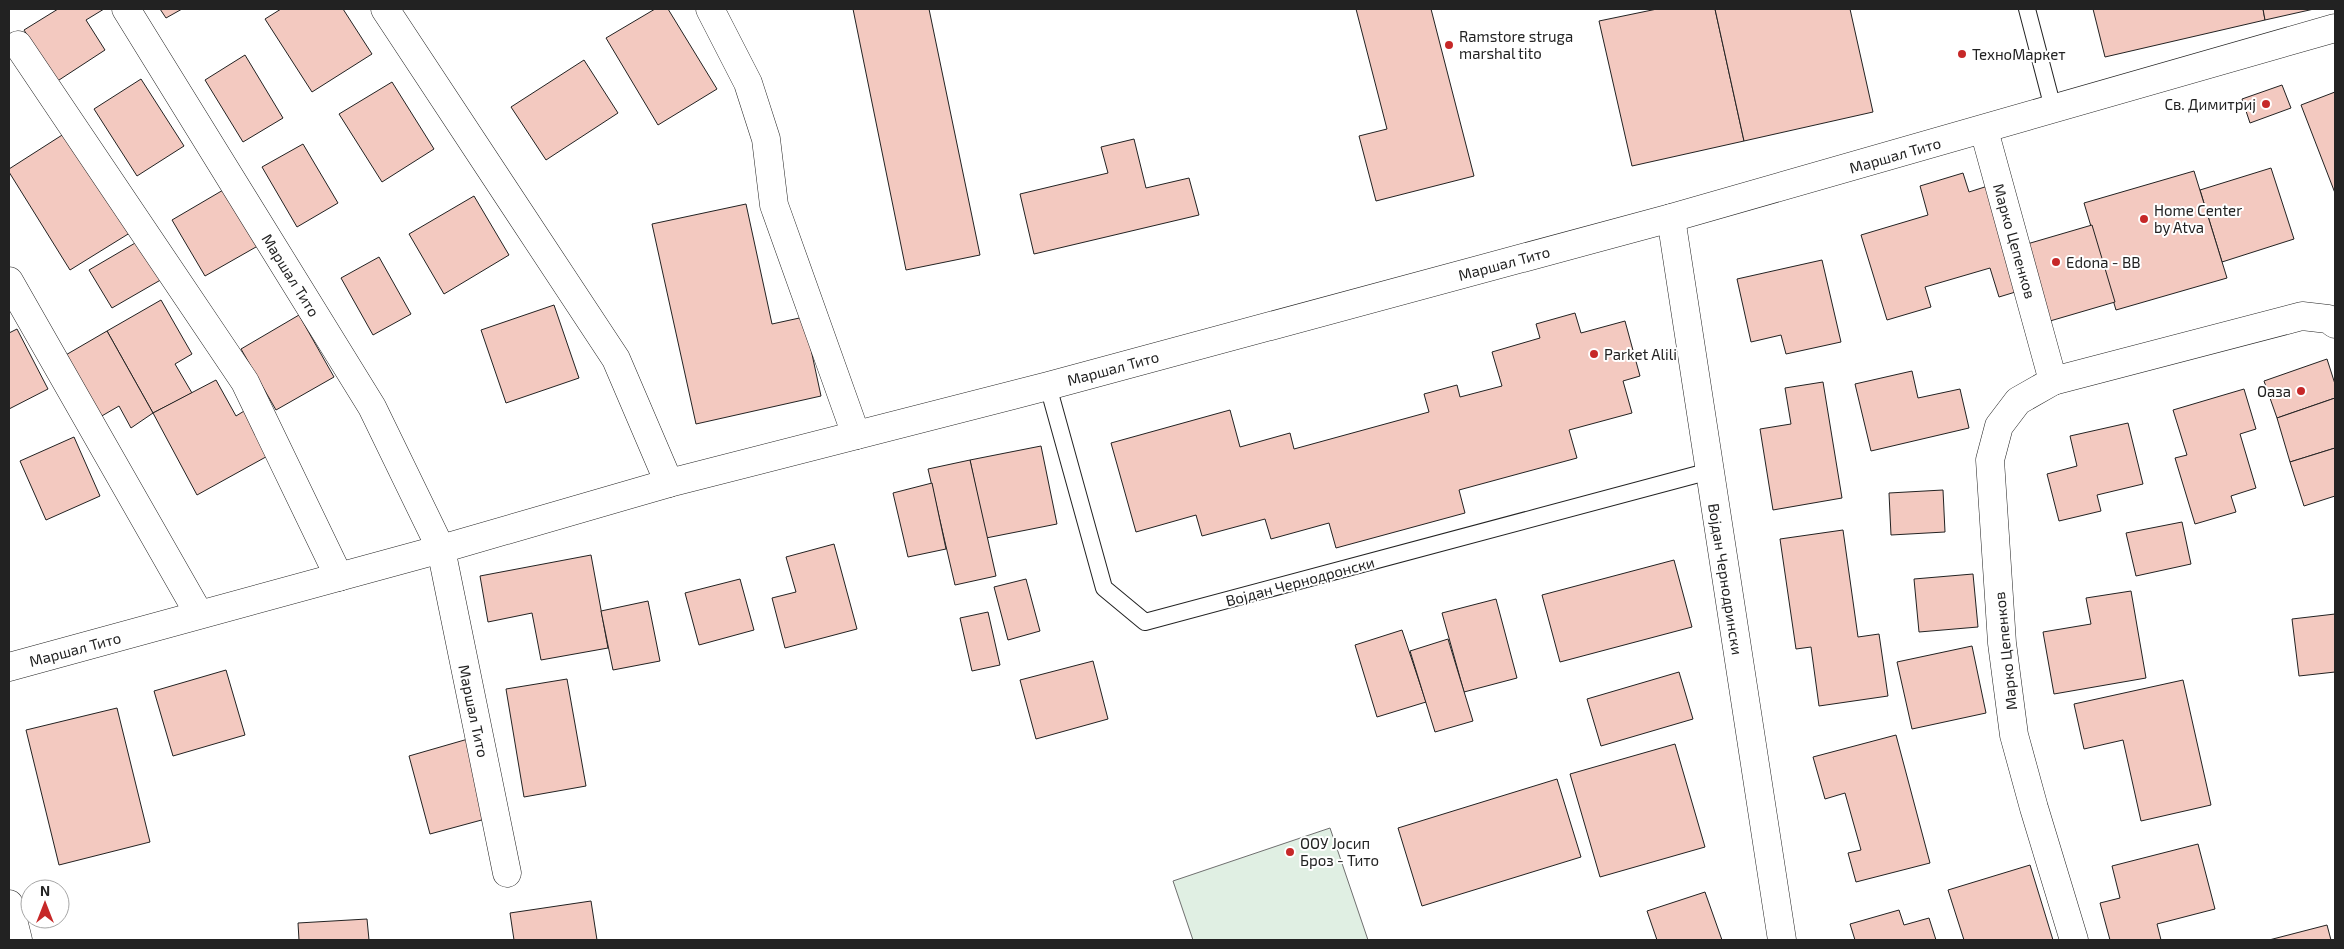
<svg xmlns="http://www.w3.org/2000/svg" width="2344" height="949" viewBox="0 0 2344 949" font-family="'Exo 2',sans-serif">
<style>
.green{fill:#e0efe3;stroke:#6f6f6f}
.building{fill:#f3c9c0;stroke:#222}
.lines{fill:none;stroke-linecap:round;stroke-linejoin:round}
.lane-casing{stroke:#222;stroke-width:18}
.street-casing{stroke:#222;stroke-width:29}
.secondary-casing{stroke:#222;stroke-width:29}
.lane{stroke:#fff;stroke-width:16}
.street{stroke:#fff;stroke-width:28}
.secondary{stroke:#fff;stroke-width:28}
.poi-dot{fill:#c62828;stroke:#fff;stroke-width:2}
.labels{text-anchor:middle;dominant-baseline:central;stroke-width:4;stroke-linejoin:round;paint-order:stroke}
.poi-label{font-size:15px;fill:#222;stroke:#fff;text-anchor:start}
.street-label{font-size:15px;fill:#222;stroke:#fff}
</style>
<rect width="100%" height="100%" fill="#fff"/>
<polygon class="green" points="1330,828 1368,940 1193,940 1173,881"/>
<g class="building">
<polygon points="58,9 104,9 86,20 105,50 56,82 24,30"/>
<polygon points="160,9 182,9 166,18"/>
<polygon points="281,9 343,9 372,54 312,92 265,19"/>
<polygon points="655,9 668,9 717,89 658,125 606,38"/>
<polygon points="853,9 929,9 980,255 906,270"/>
<polygon points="1356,9 1431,9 1474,176 1376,201 1359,136 1387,129"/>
<polygon points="1657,9 1715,9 1744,141 1632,166 1599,21"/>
<polygon points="1715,9 1850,9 1873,112 1744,141"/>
<polygon points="2093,9 2263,9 2265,20 2105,57"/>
<polygon points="2263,9 2314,9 2265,20"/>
<polygon points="245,55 283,118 243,142 205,80"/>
<polygon points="584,60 618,113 546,160 511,107"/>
<polygon points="141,79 184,146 137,176 94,109"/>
<polygon points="392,82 434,149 382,182 339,114"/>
<polygon points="2282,85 2291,108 2250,123 2242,99"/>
<polygon points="2335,92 2335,193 2301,105"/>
<polygon points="70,130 133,231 70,270 9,172 9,169"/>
<polygon points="1134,139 1146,188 1189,178 1199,215 1034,254 1020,194 1108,173 1101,147"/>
<polygon points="303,144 338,203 297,227 262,167"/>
<polygon points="2271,168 2294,239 2222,262 2200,190"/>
<polygon points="2194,171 2227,278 2116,310 2084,203"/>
<polygon points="1963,173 1969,192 1991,185 2022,290 1999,297 1990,268 1925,287 1931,307 1887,320 1861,235 1928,215 1920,186"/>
<polygon points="230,186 263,243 205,276 172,220"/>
<polygon points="474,196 509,255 444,294 409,234"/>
<polygon points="746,204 772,324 804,317 821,396 696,424 652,224"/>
<polygon points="2092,225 2115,302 2050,321 2027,244"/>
<polygon points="142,239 164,278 112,308 89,270"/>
<polygon points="379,257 411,314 373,335 341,278"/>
<polygon points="1822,260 1841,342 1786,354 1781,335 1751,342 1737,279"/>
<polygon points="161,300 192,354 175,364 192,393 153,413 107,331"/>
<polygon points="554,305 579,378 506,403 481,330"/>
<polygon points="1575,313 1581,333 1625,321 1640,376 1623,381 1632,413 1569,430 1577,458 1459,490 1465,513 1336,548 1329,523 1271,539 1265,519 1202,536 1196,515 1136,532 1111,443 1230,410 1240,447 1290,433 1294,449 1429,412 1424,394 1457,385 1460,397 1502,386 1492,352 1540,338 1536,324"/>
<polygon points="299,315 334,377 276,410 241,349"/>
<polygon points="17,329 48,389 9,409 9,333"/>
<polygon points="107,331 153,413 131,428 119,406 100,417 64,356"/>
<polygon points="2327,359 2335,384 2335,398 2277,418 2264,381"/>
<polygon points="1912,371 1918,398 1960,389 1969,428 1871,451 1855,384"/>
<polygon points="216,380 236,416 249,408 273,453 197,495 153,413"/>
<polygon points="1823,382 1842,498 1773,510 1760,429 1791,424 1785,388"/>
<polygon points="2244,389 2256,429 2240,434 2256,488 2231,496 2236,512 2195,524 2175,458 2187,455 2173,410"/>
<polygon points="2335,398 2335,448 2290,462 2277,418"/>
<polygon points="2128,423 2143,484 2097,495 2101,511 2059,521 2047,474 2077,466 2070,436"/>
<polygon points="74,437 100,496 46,520 20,461"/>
<polygon points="1041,446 1057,524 986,538 970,460"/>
<polygon points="2335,448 2335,496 2304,506 2290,462"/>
<polygon points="970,460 996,576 955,585 928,469"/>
<polygon points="932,483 946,549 908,557 893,493"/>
<polygon points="1943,490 1945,532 1891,535 1889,493"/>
<polygon points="2182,522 2191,564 2136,576 2126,533"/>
<polygon points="1843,530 1858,637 1879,634 1888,696 1819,706 1811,647 1796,649 1780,539"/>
<polygon points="834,544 857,629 785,648 772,598 796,592 786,557"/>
<polygon points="591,555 608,648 541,660 532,613 488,622 480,576"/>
<polygon points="1674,560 1692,627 1560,662 1542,595"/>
<polygon points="1973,574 1978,627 1919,632 1914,579"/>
<polygon points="740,579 754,630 699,645 685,593"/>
<polygon points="1026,579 1040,631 1008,640 994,587"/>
<polygon points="2131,591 2146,678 2054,694 2043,632 2091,624 2086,598"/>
<polygon points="1496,599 1517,678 1464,692 1442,613"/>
<polygon points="648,601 660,661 613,670 601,611"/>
<polygon points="988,612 1000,665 972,671 960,618"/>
<polygon points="2335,614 2335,672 2299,676 2292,619"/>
<polygon points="1402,630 1426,702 1377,717 1355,645"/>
<polygon points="1448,639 1473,721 1435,732 1410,651"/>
<polygon points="1972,646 1986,713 1912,729 1897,662"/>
<polygon points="1093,661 1108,719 1036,739 1020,680"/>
<polygon points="226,670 245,735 173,756 154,691"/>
<polygon points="1679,672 1693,719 1601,746 1587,699"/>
<polygon points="567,679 586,786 524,797 506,689"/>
<polygon points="2183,680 2211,805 2141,821 2123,740 2084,749 2074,704"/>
<polygon points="117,708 150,842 59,865 26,730"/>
<polygon points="1896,735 1930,863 1856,882 1848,853 1861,850 1845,793 1825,799 1813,757"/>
<polygon points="468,739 489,818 430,834 409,756"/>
<polygon points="1675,744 1705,847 1600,877 1570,774"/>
<polygon points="1557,779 1581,857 1422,906 1398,828"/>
<polygon points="2198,844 2215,909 2157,924 2161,940 2110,940 2100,903 2120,898 2112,866"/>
<polygon points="2030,865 2053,940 1964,940 1948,890"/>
<polygon points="1705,892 1722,940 1657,940 1647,911"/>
<polygon points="591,901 597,940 514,940 510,913"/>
<polygon points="1899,910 1904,925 1929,918 1936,940 1855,940 1850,924"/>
<polygon points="367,919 369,940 299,940 298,923"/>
<polygon points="2327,925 2331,940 2269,940"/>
</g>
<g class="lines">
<defs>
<g id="lane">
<polyline points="2027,9 2053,108"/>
<polyline points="1048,386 1104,588 1145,622 1710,471"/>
</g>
<g id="street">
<polyline points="126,9 372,407 441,549 507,873"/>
<polyline points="385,9 616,359 669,483"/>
<polyline points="710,9 748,83 766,139 774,205 856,435"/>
<polyline points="18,45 245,382 339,577"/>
<polyline points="1984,130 2053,381 2018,401 1999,426 1990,460 2002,643 2014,735 2034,808 2074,940"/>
<polyline points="1671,218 1782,940"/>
<polyline points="9,281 199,614"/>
<polyline points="2053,381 2302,316 2328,319 2335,324"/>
<polyline points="9,904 18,940"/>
</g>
<polyline id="secondary" points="9,667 441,549 669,483 1048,386 1671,218 2335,28"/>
</defs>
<use href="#lane" class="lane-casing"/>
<use href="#street" class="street-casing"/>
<use href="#secondary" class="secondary-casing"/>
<use href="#lane" class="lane"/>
<use href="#street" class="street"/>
<use href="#secondary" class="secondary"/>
</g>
<g class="poi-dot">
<circle cx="1449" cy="45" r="5"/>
<circle cx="1962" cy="54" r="5"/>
<circle cx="2266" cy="104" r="5"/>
<circle cx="2144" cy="219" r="5"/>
<circle cx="2056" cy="262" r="5"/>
<circle cx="1594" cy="354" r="5"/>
<circle cx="2301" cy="391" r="5"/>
<circle cx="1290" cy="852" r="5"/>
</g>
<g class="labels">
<g class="poi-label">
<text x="1459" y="36">Ramstore struga<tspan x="1459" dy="17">marshal tito</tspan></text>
<text x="1972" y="54">ТехноМаркет</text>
<text x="2256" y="104" text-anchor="end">Св. Димитриј</text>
<text x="2154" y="210">Home Center<tspan x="2154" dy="17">by Atva</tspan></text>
<text x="2066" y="262">Edona - BB</text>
<text x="1604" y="354">Parket Alili</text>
<text x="2291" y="391" text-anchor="end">Оаза</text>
<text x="1300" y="843">ООУ Јосип<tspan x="1300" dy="17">Броз - Тито</tspan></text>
</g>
<g class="street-label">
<text transform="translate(1895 155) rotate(-16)">Маршал Тито</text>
<text transform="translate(2015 241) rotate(74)">Марко Цепенков</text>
<text transform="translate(1504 263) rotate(-15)">Маршал Тито</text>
<text transform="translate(291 275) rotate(58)">Маршал Тито</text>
<text transform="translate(1113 368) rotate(-15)">Маршал Тито</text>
<text transform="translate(1726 579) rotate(81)">Војдан Чернодрински</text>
<text transform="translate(1300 581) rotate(-15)">Војдан Чернодронски</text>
<text transform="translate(75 649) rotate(-15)">Маршал Тито</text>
<text transform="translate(2005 651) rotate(-96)">Марко Цепенков</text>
<text transform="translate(474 711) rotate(78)">Маршал Тито</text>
</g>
</g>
<rect width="2344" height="949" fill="none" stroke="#222222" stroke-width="20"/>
<g transform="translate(45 904)"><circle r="24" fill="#ffffff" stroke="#a7a7a7"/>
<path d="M0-4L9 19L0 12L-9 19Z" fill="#c62828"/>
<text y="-8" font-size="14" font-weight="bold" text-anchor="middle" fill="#222222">N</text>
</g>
</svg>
